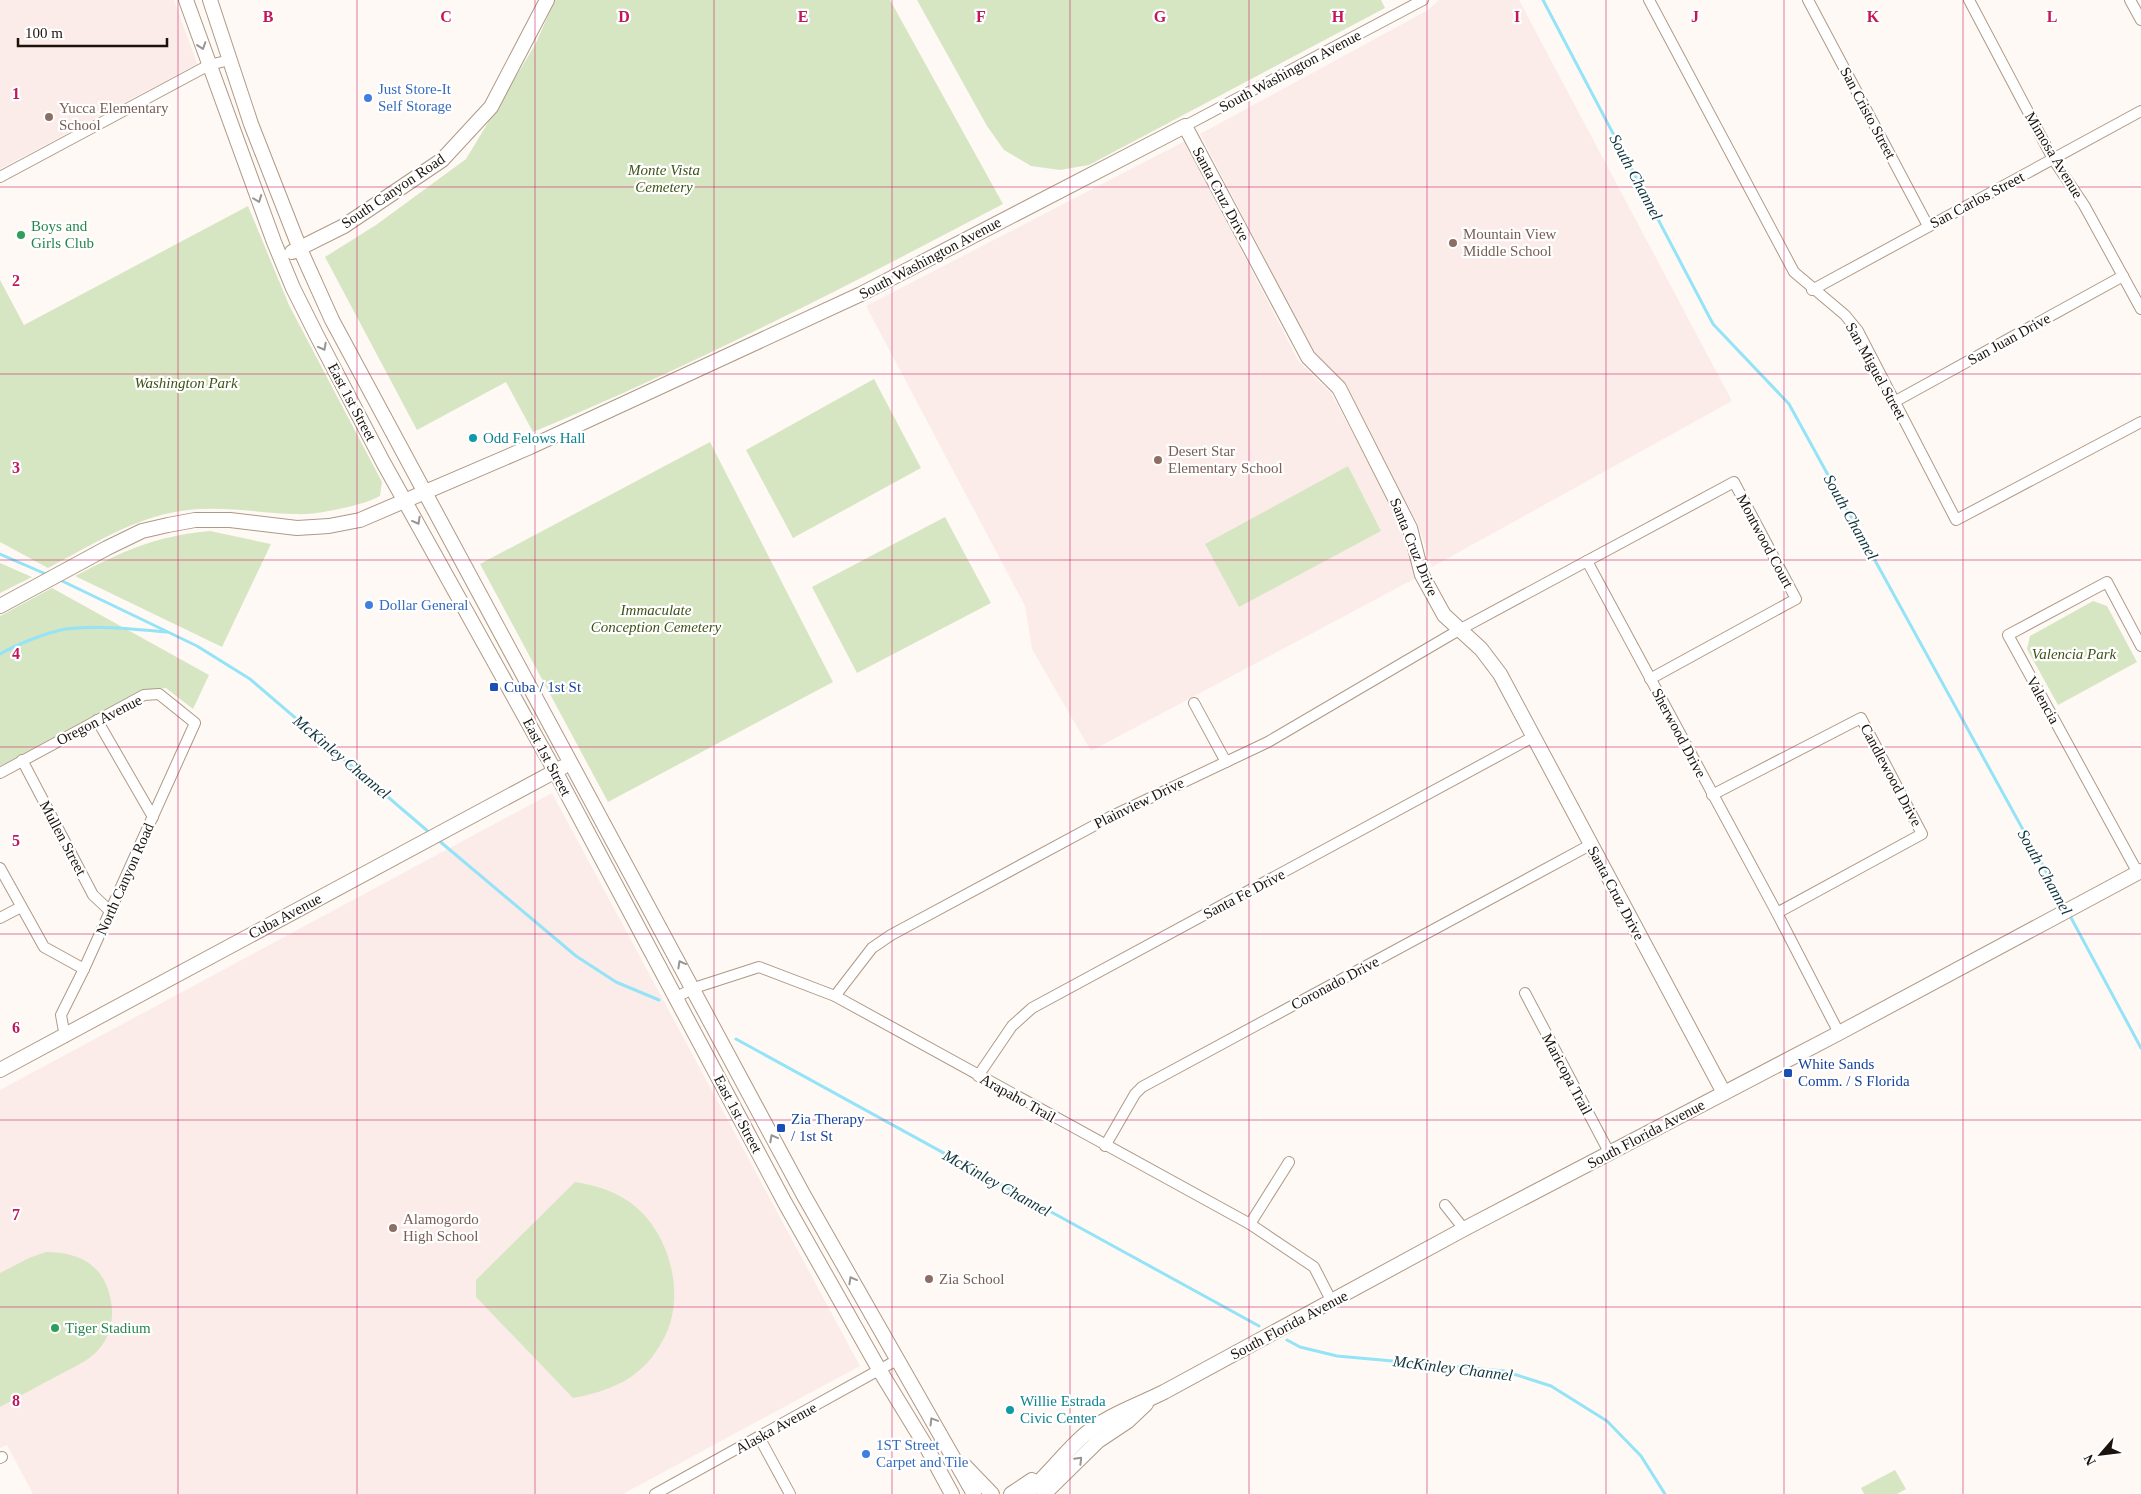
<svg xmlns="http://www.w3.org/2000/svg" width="2141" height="1494" viewBox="0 0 2141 1494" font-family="'Times New Roman',serif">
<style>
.education{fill:#fcece9}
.green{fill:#d7e6c2}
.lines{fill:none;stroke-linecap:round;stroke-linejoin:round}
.stream{stroke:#94e3f7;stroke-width:3}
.street-casing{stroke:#af9985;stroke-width:12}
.secondary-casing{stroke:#af9985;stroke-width:16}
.street{stroke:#fff;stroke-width:10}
.secondary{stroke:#fff;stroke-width:14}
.oneway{stroke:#989592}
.grid{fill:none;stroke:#c2185b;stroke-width:1;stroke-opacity:0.55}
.shop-dot{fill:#3f7fe0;stroke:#fff;stroke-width:2}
.education-dot{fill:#8d6e63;stroke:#fff;stroke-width:2}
.leisure-dot{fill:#2e9e5b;stroke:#fff;stroke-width:2}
.culture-dot{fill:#0f9aa8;stroke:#fff;stroke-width:2}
.transit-dot{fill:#1a4fb4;stroke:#fff;stroke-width:2}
.labels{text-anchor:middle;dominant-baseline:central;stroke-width:4.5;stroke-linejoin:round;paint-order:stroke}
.street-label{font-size:15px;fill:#1b130c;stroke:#fff}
.shop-label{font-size:15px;fill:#366cbe;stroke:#fff;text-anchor:start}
.education-label{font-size:15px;fill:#785e54;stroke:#fff;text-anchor:start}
.park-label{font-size:15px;font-style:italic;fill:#3d5215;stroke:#fff}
.leisure-label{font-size:15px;fill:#27864d;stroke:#fff;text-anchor:start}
.culture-label{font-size:15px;fill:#0d838f;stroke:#fff;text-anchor:start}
.transit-label{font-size:15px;fill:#164399;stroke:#fff;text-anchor:start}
.water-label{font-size:16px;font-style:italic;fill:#0f353e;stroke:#fff}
.grid-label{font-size:16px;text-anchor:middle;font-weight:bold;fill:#c2185b;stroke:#fff;stroke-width:4.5;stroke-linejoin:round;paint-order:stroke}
</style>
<rect width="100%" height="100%" fill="#fef9f5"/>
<g class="education">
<polygon points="0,0 174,0 197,64 0,169"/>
<polygon points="1439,0 1519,0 1732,401 1432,567 1418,525 1345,385 1314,353 1200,134 1428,10"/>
<polygon points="1185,141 1299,362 1331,393 1403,528 1416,578 1091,751 1032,649 1025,606 866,306"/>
<polygon points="552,793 860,1366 623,1494 33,1494 7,1445 0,1448 0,1090"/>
</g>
<g class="green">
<path d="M 555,0 L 890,0 L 1003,204 C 849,285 694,365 533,432 L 506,382 L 417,430 L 325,257 L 376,225 L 466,159 L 535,45 Z"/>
<polygon points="917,0 1381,0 1385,8 1089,165 1060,170 1031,166 1004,150 987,126"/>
<path d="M 248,206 L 289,305 L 382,482 L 380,496 C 369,502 359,504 348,507 C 330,511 313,515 295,514 C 258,513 218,505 181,511 C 133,518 90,546 48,568 L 0,542 L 0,280 L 24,325 Z"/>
<polygon points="874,379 921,468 793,538 746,450"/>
<polygon points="710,442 833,682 608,802 480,564"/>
<polygon points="1348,466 1381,531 1239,607 1205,544"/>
<polygon points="945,517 991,603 857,673 812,587"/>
<path d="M 210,531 L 271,544 L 222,647 L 75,576 C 123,551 155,536 210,531 Z"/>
<polygon points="0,563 32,577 0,593"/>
<polygon points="52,588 209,675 193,709 166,688 141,690 0,766 0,616"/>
<polygon points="2093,601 2107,606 2137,662 2058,705 2027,649 2030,636"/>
<path d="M 575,1182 C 594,1185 612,1190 628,1201 C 663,1224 681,1276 672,1316 C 669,1332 658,1351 647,1363 C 628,1384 600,1393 573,1398 L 476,1297 L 476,1280 Z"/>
<path d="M 46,1252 C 69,1252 92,1258 104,1280 C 115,1302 116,1330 99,1349 C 90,1360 74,1367 61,1374 C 40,1385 20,1396 0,1407 L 0,1273 L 29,1258 Z"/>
<polygon points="1895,1470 1906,1489 1897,1494 1864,1494 1861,1488"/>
</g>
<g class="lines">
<g class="stream">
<polyline points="1543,0 1713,324 1789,404 2065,906"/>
<polyline points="0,554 48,575"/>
<polyline points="58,579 197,646 250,679 430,833"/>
<path d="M 0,654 C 16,645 47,632 66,629 C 99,625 134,629 167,632"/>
<polyline points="437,839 576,956 616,982 659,1000"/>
<polyline points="2069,914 2141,1048"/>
<polyline points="736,1039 1259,1326"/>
<polyline points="1287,1340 1300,1347 1337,1356 1504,1371 1551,1386 1607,1421 1641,1456 1665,1494"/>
</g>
<defs>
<g id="street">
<polyline points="1649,0 1794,272 1845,315 1858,331 1956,520 2141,422"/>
<polyline points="1808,0 1928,226"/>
<polyline points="1969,0 2053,159 2084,205 2141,309"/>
<polyline points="2130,0 2141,20"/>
<polyline points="1185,126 1423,0"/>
<polyline points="0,177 209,65 230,60"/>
<polyline points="1812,290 2141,111"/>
<polyline points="1894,402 2123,276"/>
<polyline points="1587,561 1734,482 1796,599 1650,679"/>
<polyline points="1194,703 1226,762"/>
<polyline points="97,720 153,817"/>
<polyline points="22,760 93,895 110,911"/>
<polyline points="0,773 144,695 159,694 195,723 84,969 61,1015 65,1037"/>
<polyline points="1712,795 1861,718 1922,834 1777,913"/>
<polyline points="0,868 44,947 84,969"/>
<polyline points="2138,873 2008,635 2107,582 2141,646"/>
<polyline points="0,918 21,907"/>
<polyline points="1525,993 1610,1154"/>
<polyline points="835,996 872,948 891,935 1110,817 1268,742 1459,630 1587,561 1777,913 1839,1033"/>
<polyline points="675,998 694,988 759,967 835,996 1250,1224 1314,1267 1332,1302"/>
<polyline points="978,1076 1012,1026 1032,1008 1533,737"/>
<polyline points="1105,1146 1135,1094 1142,1087 1590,845"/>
<polyline points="1445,1205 1464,1229"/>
<polyline points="1250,1224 1289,1162"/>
<polyline points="759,1437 790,1494"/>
<polyline points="0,1458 2,1457"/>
<polyline points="655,1494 897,1360"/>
</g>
<g id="secondary">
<polyline points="186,0 274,242 293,288 317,336 383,462 555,771 785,1203 880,1371 927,1448 952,1494"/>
<polyline points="210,0 251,124 300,249 332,320 803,1194 974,1494"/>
<polyline points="292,252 344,226 442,160 491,107 547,0"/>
<polyline points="0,606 107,548 142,531 168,525 195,520 230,520 297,528 329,526 360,520 530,447 861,294 1185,126 1308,357 1339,388 1410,528 1422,575 1444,615 1481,649 1500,674 1724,1093"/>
<polyline points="0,1070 563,767"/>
<polyline points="965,1466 992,1494"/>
<polyline points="1011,1494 1032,1480"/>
<path d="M 1026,1494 C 1047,1476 1063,1454 1083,1436 C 1107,1415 1136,1406 1164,1392 L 1464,1229 L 1839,1033 L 2141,871"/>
<polyline points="1044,1494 1098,1441 1128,1421 1146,1404"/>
</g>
</defs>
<use href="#street" class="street-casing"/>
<use href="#secondary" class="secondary-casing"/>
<use href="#street" class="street"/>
<use href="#secondary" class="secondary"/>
</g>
<defs><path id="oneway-chevron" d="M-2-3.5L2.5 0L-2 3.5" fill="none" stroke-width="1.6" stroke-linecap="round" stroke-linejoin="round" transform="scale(1.25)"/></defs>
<g class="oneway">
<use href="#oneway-chevron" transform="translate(202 46) rotate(71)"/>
<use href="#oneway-chevron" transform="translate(258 199) rotate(69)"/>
<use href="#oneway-chevron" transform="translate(323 347) rotate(62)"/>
<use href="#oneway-chevron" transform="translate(417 521) rotate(61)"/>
<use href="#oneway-chevron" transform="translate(681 964) rotate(-119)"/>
<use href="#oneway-chevron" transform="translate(773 1138) rotate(-118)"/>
<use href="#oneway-chevron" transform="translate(852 1280) rotate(-119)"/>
<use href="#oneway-chevron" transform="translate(933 1421) rotate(-121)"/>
<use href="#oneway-chevron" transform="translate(1079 1460) rotate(-45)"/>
</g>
<path class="grid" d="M 178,0 L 178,1494M 357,0 L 357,1494M 535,0 L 535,1494M 714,0 L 714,1494M 892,0 L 892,1494M 1070,0 L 1070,1494M 1249,0 L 1249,1494M 1427,0 L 1427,1494M 1606,0 L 1606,1494M 1784,0 L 1784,1494M 1963,0 L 1963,1494M 0,187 L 2141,187M 0,374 L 2141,374M 0,560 L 2141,560M 0,747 L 2141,747M 0,934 L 2141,934M 0,1120 L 2141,1120M 0,1307 L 2141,1307"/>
<g class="shop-dot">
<circle cx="368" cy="98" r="5"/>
<circle cx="369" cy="605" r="5"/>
<circle cx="866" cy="1454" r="5"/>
</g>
<g class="education-dot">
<circle cx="49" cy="117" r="5"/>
<circle cx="1453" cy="243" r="5"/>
<circle cx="1158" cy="460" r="5"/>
<circle cx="393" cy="1228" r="5"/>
<circle cx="929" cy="1279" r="5"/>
</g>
<g class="leisure-dot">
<circle cx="21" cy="235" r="5"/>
<circle cx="55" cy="1328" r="5"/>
</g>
<g class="culture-dot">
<circle cx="473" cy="438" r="5"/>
<circle cx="1010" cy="1410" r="5"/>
</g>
<g class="transit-dot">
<rect x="489" y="682" width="10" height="10" rx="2.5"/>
<rect x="1783" y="1068" width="10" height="10" rx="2.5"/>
<rect x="776" y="1123" width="10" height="10" rx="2.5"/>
</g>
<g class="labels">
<g class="street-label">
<text transform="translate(1290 71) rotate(-28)">South Washington Avenue</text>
<text transform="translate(1868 113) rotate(62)">San Cristo Street</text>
<text transform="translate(2054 155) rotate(59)">Mimosa Avenue</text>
<text transform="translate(393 191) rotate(-34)">South Canyon Road</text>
<text transform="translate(1221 194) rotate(62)">Santa Cruz Drive</text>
<text transform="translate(1977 200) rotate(-28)">San Carlos Street</text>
<text transform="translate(930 258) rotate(-28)">South Washington Avenue</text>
<text transform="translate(2009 339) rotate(-29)">San Juan Drive</text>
<text transform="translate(1876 371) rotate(61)">San Miguel Street</text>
<text transform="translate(352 402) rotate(62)">East 1st Street</text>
<text transform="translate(1765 541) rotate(62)">Montwood Court</text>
<text transform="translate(1414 547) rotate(68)">Santa Cruz Drive</text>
<text transform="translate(2043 700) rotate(61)">Valencia</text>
<text transform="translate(99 720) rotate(-27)">Oregon Avenue</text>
<text transform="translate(1679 733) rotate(62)">Sherwood Drive</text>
<text transform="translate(547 757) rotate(62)">East 1st Street</text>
<text transform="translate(1891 775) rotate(62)">Candlewood Drive</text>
<text transform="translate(1139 803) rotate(-26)">Plainview Drive</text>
<text transform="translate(63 838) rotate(62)">Mullen Street</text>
<text transform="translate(125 879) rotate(-66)">North Canyon Road</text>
<text transform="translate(1616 893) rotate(62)">Santa Cruz Drive</text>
<text transform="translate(1244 894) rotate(-28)">Santa Fe Drive</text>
<text transform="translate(285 916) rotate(-28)">Cuba Avenue</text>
<text transform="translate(1335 983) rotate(-28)">Coronado Drive</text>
<text transform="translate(1567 1074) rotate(62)">Maricopa Trail</text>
<text transform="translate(1018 1098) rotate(29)">Arapaho Trail</text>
<text transform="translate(738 1114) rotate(62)">East 1st Street</text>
<text transform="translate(1646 1134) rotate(-28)">South Florida Avenue</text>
<text transform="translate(1289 1325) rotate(-28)">South Florida Avenue</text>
<text transform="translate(776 1428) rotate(-29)">Alaska Avenue</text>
</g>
<g class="shop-label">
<text x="378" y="89">Just Store-It<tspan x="378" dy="17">Self Storage</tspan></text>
<text x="379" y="605">Dollar General</text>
<text x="876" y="1445">1ST Street<tspan x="876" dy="17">Carpet and Tile</tspan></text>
</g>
<g class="education-label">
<text x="59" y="108">Yucca Elementary<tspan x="59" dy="17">School</tspan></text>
<text x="1463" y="234">Mountain View<tspan x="1463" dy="17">Middle School</tspan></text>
<text x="1168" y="451">Desert Star<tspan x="1168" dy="17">Elementary School</tspan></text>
<text x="403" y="1219">Alamogordo<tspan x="403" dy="17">High School</tspan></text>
<text x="939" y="1279">Zia School</text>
</g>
<g class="park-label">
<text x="664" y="170">Monte Vista<tspan x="664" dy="17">Cemetery</tspan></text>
<text x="186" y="383">Washington Park</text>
<text x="656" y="610">Immaculate<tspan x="656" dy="17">Conception Cemetery</tspan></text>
<text x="2074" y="654">Valencia Park</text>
</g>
<g class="leisure-label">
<text x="31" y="226">Boys and<tspan x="31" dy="17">Girls Club</tspan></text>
<text x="65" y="1328">Tiger Stadium</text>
</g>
<g class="culture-label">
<text x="483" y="438">Odd Felows Hall</text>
<text x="1020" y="1401">Willie Estrada<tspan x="1020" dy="17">Civic Center</tspan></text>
</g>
<g class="transit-label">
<text x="504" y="687">Cuba / 1st St</text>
<text x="1798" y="1064">White Sands<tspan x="1798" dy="17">Comm. / S Florida</tspan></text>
<text x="791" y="1119">Zia Therapy<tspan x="791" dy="17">/ 1st St</tspan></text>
</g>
<g class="water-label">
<text transform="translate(1636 177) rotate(62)">South Channel</text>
<text transform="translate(1851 517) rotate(61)">South Channel</text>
<text transform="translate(342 757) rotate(40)">McKinley Channel</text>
<text transform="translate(2045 872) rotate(61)">South Channel</text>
<text transform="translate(997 1183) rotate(29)">McKinley Channel</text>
<text transform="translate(1453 1368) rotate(7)">McKinley Channel</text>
</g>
</g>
<g class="grid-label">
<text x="268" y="22">B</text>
<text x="446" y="22">C</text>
<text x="624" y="22">D</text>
<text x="803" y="22">E</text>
<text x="981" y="22">F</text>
<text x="1160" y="22">G</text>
<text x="1338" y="22">H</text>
<text x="1517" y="22">I</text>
<text x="1695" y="22">J</text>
<text x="1873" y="22">K</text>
<text x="2052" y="22">L</text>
<text x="16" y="99">1</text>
<text x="16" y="286">2</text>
<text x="16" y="473">3</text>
<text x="16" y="659">4</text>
<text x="16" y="846">5</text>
<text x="16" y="1033">6</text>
<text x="16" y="1220">7</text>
<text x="16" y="1406">8</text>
</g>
<g transform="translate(2101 1454) rotate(242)" stroke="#ffffff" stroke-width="4" paint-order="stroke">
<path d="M0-4L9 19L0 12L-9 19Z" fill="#1b130c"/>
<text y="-8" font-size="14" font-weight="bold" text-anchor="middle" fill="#1b130c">N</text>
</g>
<path d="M18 38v8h149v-8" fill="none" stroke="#1b130c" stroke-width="2.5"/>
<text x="25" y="38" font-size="15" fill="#1b130c" stroke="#ffffff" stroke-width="4" paint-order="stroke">100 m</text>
</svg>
